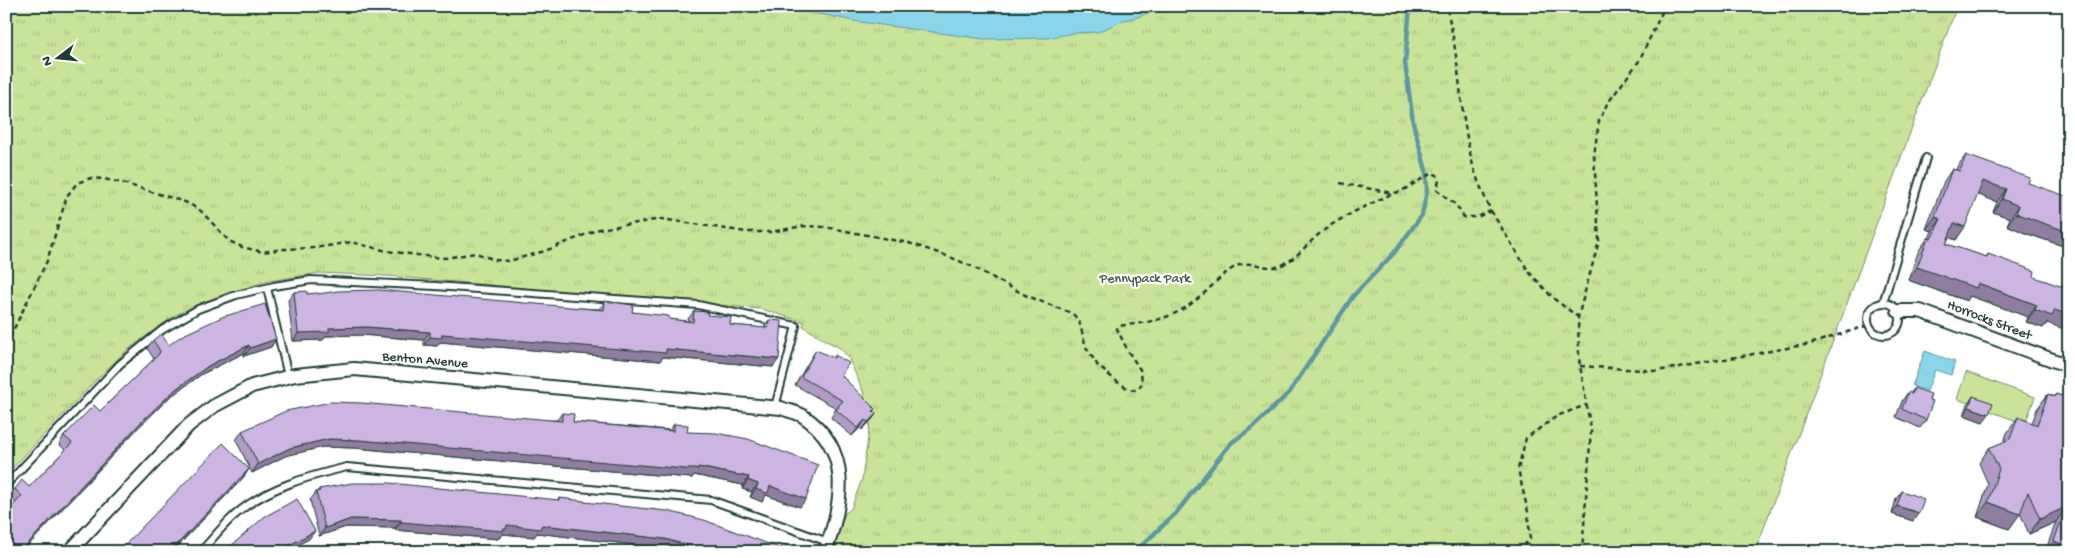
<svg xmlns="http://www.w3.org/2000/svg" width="2075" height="558" viewBox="0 0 2075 558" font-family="'Gochi Hand',sans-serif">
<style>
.green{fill:#c9e399;stroke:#749066}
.park{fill:url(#park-tufts);stroke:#749066}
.water{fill:#8ad5ea;stroke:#5f98a1}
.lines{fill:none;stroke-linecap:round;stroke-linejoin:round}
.stream{stroke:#5f98a1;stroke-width:4.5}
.service-casing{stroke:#1f3d34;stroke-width:10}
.minor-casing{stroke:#1f3d34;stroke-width:16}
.path{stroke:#1f3d34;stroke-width:2.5;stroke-dasharray:5 4;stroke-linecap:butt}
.service{stroke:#fff;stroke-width:6}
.minor{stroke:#fff;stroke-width:12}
.wall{fill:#af9bc3;stroke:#1f3d34}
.shaded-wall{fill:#8f7e9f;stroke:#1f3d34}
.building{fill:#ccb4e3;stroke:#1f3d34}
.labels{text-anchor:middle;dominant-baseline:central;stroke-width:4.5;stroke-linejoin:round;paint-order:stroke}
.park-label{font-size:14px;fill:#415e48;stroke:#fff}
.street-label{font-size:14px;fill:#1f3d34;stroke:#fff}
</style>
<defs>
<pattern id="park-tufts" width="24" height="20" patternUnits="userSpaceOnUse" patternTransform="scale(1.25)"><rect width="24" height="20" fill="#c9e399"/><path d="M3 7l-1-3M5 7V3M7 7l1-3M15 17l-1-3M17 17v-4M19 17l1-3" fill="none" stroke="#acc484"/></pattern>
</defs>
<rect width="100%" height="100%" fill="#fff"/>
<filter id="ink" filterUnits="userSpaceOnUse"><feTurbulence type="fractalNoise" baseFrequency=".02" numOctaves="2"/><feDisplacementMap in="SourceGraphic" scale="10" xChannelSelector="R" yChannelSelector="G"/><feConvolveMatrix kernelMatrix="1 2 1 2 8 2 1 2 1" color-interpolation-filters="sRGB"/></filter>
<g filter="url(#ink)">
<polygon class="green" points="1966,372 2035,397 2025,424 1957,399"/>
<polygon class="park" points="6,6 1957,6 1755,552 832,552 845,513 851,509 862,479 870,423 863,391 848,357 840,348 821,338 803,326 804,322 761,309 387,276 318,273 264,282 201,303 176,315 149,334 125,352 96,380 6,475"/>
<g class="water">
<polygon points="659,6 1160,6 1141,16 1124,20 1098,32 1073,33 1048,38 984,39 853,21 826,15 772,9 703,9"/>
<polygon points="1925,351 1955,362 1951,375 1935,370 1927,391 1912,386"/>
</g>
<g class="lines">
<polyline class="stream" points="1135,552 1176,513 1231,443 1253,427 1289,393 1353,296 1394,253 1422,215 1427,191 1426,171 1413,122 1405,63 1410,6"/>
<defs>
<g id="service">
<polyline points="267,288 288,376"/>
<circle cx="1884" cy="319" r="16"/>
<polyline points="1883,303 1926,158"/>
<polyline points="6,485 120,364 162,330 198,309 236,295 274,286 311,280 435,286 698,305 796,326 775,407"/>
<path d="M 200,552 C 212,540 222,526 235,515 C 265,488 309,476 347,467 L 711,500 L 828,542"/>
</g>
<g id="minor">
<polyline points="1898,311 1920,311 2069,366"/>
<path d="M 69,552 L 189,425 L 214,406 L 252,386 L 295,375 L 354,369 L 781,408 C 788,411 797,412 803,416 C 853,449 843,503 825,552"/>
</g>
</defs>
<use href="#service" class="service-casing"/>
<use href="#minor" class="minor-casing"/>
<g class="path">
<polyline points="1340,183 1392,193"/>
<polyline points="1491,211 1529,272 1553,298 1578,317"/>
<path d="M 6,345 L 47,261 L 67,196 L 77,183 L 91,178 L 104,179 L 126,184 L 188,203 L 201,211 L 229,241 L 242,247 L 263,252 L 284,249 L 315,248 L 351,242 L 387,251 L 433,257 L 445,258 L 476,253 L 495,260 L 509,261 L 545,251 L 599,229 L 662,219 L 746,232 L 771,232 L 803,226 L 825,227 L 909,243 L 950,257 L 971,266 L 1025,295 L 1073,314 L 1079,321 L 1086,347 L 1098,366 L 1120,384 L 1129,389 L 1135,390 L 1139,388 L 1142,383 L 1141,371 L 1128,351 L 1117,329 L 1118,326 C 1153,322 1175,319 1202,295 C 1213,286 1224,272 1237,266 C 1253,259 1267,272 1282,265 C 1299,257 1308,242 1323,231 C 1344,215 1369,205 1393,193 L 1400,192 L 1432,173 L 1437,175 L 1439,180 L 1437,190 L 1456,205 L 1464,217 L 1477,217 L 1491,211 C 1483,193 1475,176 1471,157 C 1459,107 1460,56 1446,6"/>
<polyline points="1580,366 1657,371 1810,344 1869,325"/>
<polyline points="1517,552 1530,539 1528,512 1518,469 1526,438 1557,416 1586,405"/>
<polyline points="1582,552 1591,431 1579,359 1578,317 1599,241 1594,155 1599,121 1607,104 1639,61 1665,6"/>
</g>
<use href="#service" class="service"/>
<use href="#minor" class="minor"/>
</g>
<g class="wall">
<polygon points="1966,155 2028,183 2066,247 2025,233 2007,225 2010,218 1993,212 1997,202 1977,194 1956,240 1949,237 1946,244 1986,257 1988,254 2034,277 2061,287 2065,281 2047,323 2043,328 2026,322 2028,317 1970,296 1967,301 1908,280 1919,250 1928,238 1929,238 1932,231 1926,229 1944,181 1952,169 1956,170 1957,167"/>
<polygon points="294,292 307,294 599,309 605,301 632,312 669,319 688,321 688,319 694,311 707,315 730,325 763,328 769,320 773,367 663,357 660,361 440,342 437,346 424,345 424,340 361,335 326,336 323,340 293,341 288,300"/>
<polygon points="276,339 271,347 244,356 244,353 202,374 170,397 138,428 22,552 6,552 16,503 9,497 15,489 29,487 65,450 59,444 64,436 100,411 154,359 147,348 153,340 169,345"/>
<polygon points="816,350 841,375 876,414 870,422 862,430 860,428 852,436 831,418 836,408 795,385 811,358"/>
<polygon points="1914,388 1929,400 1926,420 1920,428 1896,417 1902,401 1908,392 1910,394"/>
<polygon points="2048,394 2054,397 2056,394 2069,399 2069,552 2045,552 2056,522 2029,534 2020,513 2009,529 1977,517 1988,484 1979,463 1989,448 2004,442 2007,433 2018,417 2032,423 2037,409"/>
<polygon points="1973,396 1983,422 1964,415 1968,404"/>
<polygon points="562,413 573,422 670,430 674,424 687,432 800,507 766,495 762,502 758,500 750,497 752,492 742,489 743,485 694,475 692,478 679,477 354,448 323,447 285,456 252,473 236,440 242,431 557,420"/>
<polygon points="249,469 243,478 172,552 121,552 124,546"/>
<polygon points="319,489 557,500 559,498 584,502 780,548 783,544 801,550 659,548 537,533 534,537 503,534 501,537 499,537 498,539 395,530 395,528 346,527 319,536 310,500"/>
<polygon points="1902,491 1913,521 1892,514 1896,499"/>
</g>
<g class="shaded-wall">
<polygon points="1983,181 2006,189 1997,202 1974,193"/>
<polygon points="2002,199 2019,206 2010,218 1993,212"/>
<polygon points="2016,213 2069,232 2069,243 2066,247 2025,233 2007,225"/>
<polygon points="1935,217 1941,219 1932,231 1926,229"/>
<polygon points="1954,223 1965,227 1956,240 1945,236"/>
<polygon points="1917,267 1978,283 2037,305 2028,317 1970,296 1967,301 1908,280"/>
<polygon points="2035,310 2055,310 2069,315 2069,331 2047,323 2043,328 2026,322"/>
<polygon points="367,327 430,332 424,340 361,335 326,336 323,340 293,341 298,333 329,328"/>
<polygon points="442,334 666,349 779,359 773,367 663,357 660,361 440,342 437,346 424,345 430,337"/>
<polygon points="276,339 271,347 244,356 250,348"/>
<polygon points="249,345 244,353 202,374 170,397 138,428 22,552 20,552 143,420 176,389 208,366"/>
<polygon points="1969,407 1989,414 1983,422 1964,415"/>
<polygon points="876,414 870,422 862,430 868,422"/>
<polygon points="865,420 860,428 852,436 858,428"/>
<polygon points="329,439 359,440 698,467 749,477 743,485 694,475 692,478 679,477 354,448 323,447 285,456 252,473 258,464 290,448"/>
<polygon points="249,469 243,478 172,552 170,552"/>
<polygon points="748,480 758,484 752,492 742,489"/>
<polygon points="770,486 806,499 800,507 766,495 762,502 750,497 756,489"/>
<polygon points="1988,502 2020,514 2009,529 1977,517"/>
<polygon points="1897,506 1919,513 1913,521 1892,514"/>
<polygon points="2066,507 2056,522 2029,534 2040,519"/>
<polygon points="351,519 401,520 395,528 346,527 319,536 325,528"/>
<polygon points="401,522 507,525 542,525 665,539 694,547 708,552 676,552 659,548 537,533 534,537 503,534 501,537 499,537 498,539 395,530"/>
<polygon points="315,531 309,539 286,552 280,552 286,547"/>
<polygon points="2054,541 2069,547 2069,552 2046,552"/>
</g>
<g class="building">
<polygon points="1966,155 2030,178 2028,183 2069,197 2069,232 2034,220 2016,213 2019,206 2002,199 2006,189 1983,181 1965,227 1954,223 1946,244 1987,257 1988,254 2032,270 2035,271 2034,277 2063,287 2065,281 2069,282 2069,315 2055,310 2052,316 2035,310 2037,305 1978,283 1976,288 1917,267 1928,238 1931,239 1941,219 1935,217 1952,169 1960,171"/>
<polygon points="379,290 604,310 605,301 633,305 632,312 669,316 669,319 693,322 694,311 708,312 707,315 731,317 730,325 768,328 769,320 782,321 779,359 666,349 666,353 442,334 442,338 430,337 430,332 367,327 329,328 329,332 298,333 294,292 307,291 307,294 318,293 318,294 338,291"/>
<polygon points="265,304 276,339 250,348 249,345 208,366 176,389 143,420 20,552 6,552 6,513 22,496 15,489 22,480 29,487 72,443 64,436 94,405 100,411 159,354 160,351 153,340 161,334 169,345 181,336 222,317"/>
<polygon points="816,350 834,358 835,355 849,363 841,375 875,409 873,411 876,414 868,422 865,420 858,428 836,410 839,407 838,406 843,401 801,377"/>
<polygon points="1914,388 1931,394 1929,400 1933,401 1926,420 1902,409 1908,392 1912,394"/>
<polygon points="2048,394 2055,397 2056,394 2069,399 2069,547 2054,541 2066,507 2040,519 2028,492 2020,514 1988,502 1999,469 1989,448 2010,439 2018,417 2037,425"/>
<polygon points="1973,396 1993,403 1989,414 1969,407"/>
<polygon points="331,402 361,403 562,421 562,413 574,414 573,422 674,431 674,424 688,425 687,432 716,433 748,439 818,465 806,499 770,486 768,493 763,492 756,489 758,484 748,480 749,477 698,467 698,469 685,469 359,440 329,439 290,448 258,464 242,431 286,411"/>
<polygon points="223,443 249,469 170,552 130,552 124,546"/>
<polygon points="352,483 389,483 559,500 559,498 584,501 584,502 667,511 704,520 782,549 783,544 801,550 801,552 708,552 694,547 665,539 542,525 540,529 507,525 506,529 503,529 503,531 401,522 401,520 351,519 325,528 316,492 320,491 319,489"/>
<polygon points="1902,491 1924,499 1919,513 1897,506"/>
<polygon points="297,499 315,531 286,547 280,552 226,552 231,546 264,517"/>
</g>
</g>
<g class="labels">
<g class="park-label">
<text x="1145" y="279">Pennypack Park</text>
</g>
<g class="street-label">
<text transform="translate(1989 321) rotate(21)">Horrocks Street</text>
<text transform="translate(425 361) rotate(5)">Benton Avenue</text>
</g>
</g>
<rect width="2075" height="558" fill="none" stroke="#fff" stroke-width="25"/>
<rect x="12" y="12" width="2050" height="533" fill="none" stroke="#1f3d34" stroke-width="2" filter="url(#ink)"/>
<g transform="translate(58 58) rotate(254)" stroke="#ffffff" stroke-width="4" paint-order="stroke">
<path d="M0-4L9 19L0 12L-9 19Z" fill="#1f3d34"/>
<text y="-8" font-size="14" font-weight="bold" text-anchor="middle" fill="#1f3d34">N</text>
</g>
</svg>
